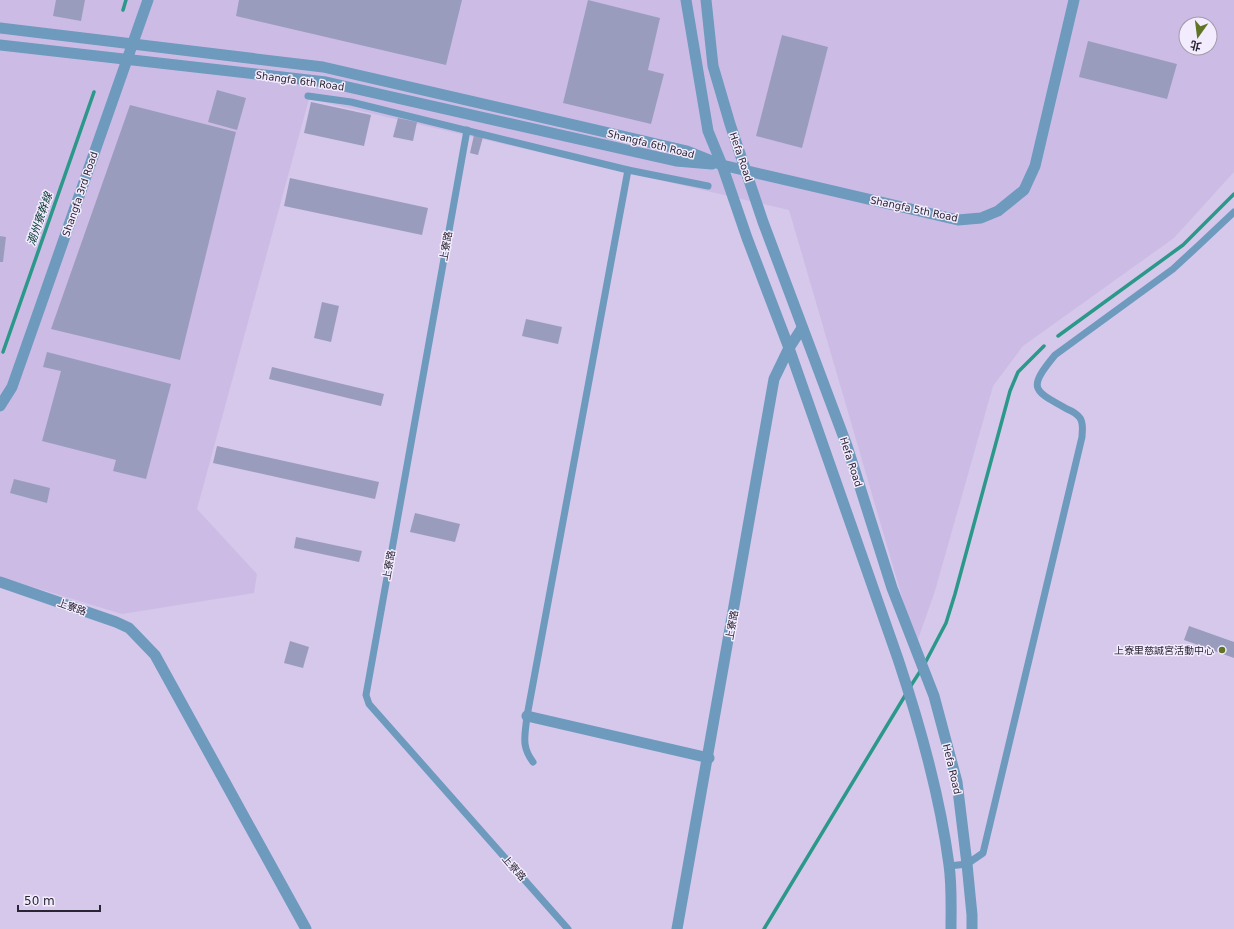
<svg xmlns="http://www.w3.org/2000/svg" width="1234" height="929" viewBox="0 0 1234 929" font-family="'DejaVu Sans','Noto Sans TC',sans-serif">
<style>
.built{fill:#ccbce5;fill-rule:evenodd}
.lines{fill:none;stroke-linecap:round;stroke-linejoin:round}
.stream{stroke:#2b988a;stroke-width:3.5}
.building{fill:#9a9cbe}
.service{stroke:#6d9abd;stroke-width:7}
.minor{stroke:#6d9abd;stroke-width:11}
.tertiary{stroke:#6d9abd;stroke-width:11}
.poi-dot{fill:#5f7424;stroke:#f3ecfe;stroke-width:1.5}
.labels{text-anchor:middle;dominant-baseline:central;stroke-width:3;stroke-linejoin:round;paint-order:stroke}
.street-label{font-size:10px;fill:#2a2532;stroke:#f3ecfe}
.poi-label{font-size:10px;fill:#2a2532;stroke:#f3ecfe;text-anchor:end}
.water-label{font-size:11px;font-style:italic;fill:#093a34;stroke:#f3ecfe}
</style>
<rect width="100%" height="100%" fill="#d5c8eb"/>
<path class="built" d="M 0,0 L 1234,0 L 1234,172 L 1174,238 L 1023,346 L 993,386 L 935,591 L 916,645 L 789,210 L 309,99 L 197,509 L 257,574 L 254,593 L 122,614 L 0,577 ZM 1186,24 L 1210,24 L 1210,48 L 1186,48 Z"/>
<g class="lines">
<g class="stream">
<polyline points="123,10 126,0"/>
<polyline points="1058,336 1183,245 1234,194"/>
<polyline points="3,352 94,92"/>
<polyline points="924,665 946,623 955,594 1010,391 1018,372 1044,346"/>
<polyline points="910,687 921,670"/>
<polyline points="764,929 906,694"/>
</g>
</g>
<g class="building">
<polygon points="56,0 85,0 81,21 53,16"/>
<polygon points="239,0 462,0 446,65 236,16"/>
<polygon points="588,0 660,18 648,70 664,74 651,124 563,103"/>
<polygon points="782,35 828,47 802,148 756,136"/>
<polygon points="1088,41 1177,64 1167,99 1079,77"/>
<polygon points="217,90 246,98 237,130 208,122"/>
<polygon points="311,102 371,115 364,146 304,133"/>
<polygon points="130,105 236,132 180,360 51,329"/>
<polygon points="398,118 417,122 413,141 393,137"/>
<polygon points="474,135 483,137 478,155 470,153"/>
<polygon points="290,178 428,208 422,235 284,206"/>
<polygon points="0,236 6,237 3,262 0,262"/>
<polygon points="322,302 339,306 331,342 314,338"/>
<polygon points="526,319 562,327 558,344 522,336"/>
<polygon points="47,352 171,384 146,479 113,471 116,460 42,441 61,371 43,367"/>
<polygon points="272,367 384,394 381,406 269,379"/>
<polygon points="217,446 379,482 375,499 213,463"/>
<polygon points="14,479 50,488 47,503 10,493"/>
<polygon points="415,513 460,524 455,542 410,532"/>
<polygon points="296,537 362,551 359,562 294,548"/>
<polygon points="1189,626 1234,642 1234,658 1184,640"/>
<polygon points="290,641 309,647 303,668 284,663"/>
</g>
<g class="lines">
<g class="service">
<polyline points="308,96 351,102 628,170 708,186"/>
<polyline points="467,130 366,695 369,704 568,929"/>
<path d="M 533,762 C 521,746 525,736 527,716 L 628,170"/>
<path d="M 949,866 L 967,864 L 983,853 L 1082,437 C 1082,431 1084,424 1080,418 C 1077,414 1072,411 1067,409 C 1033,390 1027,389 1055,355 L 1173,269 L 1199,245 L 1234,212"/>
</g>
<g class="minor">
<polyline points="0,28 323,67 687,151 722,165 958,220 981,218 998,211 1024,190 1035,166 1074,0"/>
<polyline points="0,45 326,82 676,161 712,164"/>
<polyline points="0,406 12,387 148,0"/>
<polyline points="0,582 116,622 129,628 155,655 306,929"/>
<polyline points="527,716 709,758"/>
<polyline points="677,929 774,379 789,348 802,328"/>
</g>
<g class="tertiary">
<path d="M 686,0 L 708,131 L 722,165 L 747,238 L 789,348 L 898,659 C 920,725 940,796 949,865 C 952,886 951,908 951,929"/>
<polyline points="706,0 713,66 730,124 763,222 847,446 892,588 934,696 957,782 967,864 972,915 972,929"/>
</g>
</g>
<circle class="poi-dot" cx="1222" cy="650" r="4"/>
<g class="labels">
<g class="street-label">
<text transform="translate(300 81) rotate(8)">Shangfa 6th Road</text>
<text transform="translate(651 144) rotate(14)">Shangfa 6th Road</text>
<text transform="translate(741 157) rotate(71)">Hefa Road</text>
<text transform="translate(80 194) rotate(-71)">Shangfa 3rd Road</text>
<text transform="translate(914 209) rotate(12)">Shangfa 5th Road</text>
<text transform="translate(446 246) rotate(-80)">上寮路</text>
<text transform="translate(851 462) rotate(72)">Hefa Road</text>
<text transform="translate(389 565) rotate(-80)">上寮路</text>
<text transform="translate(72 607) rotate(19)">上寮路</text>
<text transform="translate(732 625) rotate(-80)">上寮路</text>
<text transform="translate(952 769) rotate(77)">Hefa Road</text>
<text transform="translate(514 868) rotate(49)">上寮路</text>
</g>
<g class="poi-label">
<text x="1214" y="650">上寮里慈誠宮活動中心</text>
</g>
<g class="water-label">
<text transform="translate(40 219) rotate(-71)">潮州寮幹線</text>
</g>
</g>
<g transform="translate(1198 36) rotate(194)"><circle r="19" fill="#f3ecfe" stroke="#a39cac"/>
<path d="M0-3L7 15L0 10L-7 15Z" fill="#5f7424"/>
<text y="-6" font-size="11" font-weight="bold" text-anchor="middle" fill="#2a2532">北</text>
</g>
<path d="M18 905v6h82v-6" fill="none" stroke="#2a2532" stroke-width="2"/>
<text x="24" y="905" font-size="12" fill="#2a2532" stroke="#f3ecfe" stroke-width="3" paint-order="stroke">50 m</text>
</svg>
